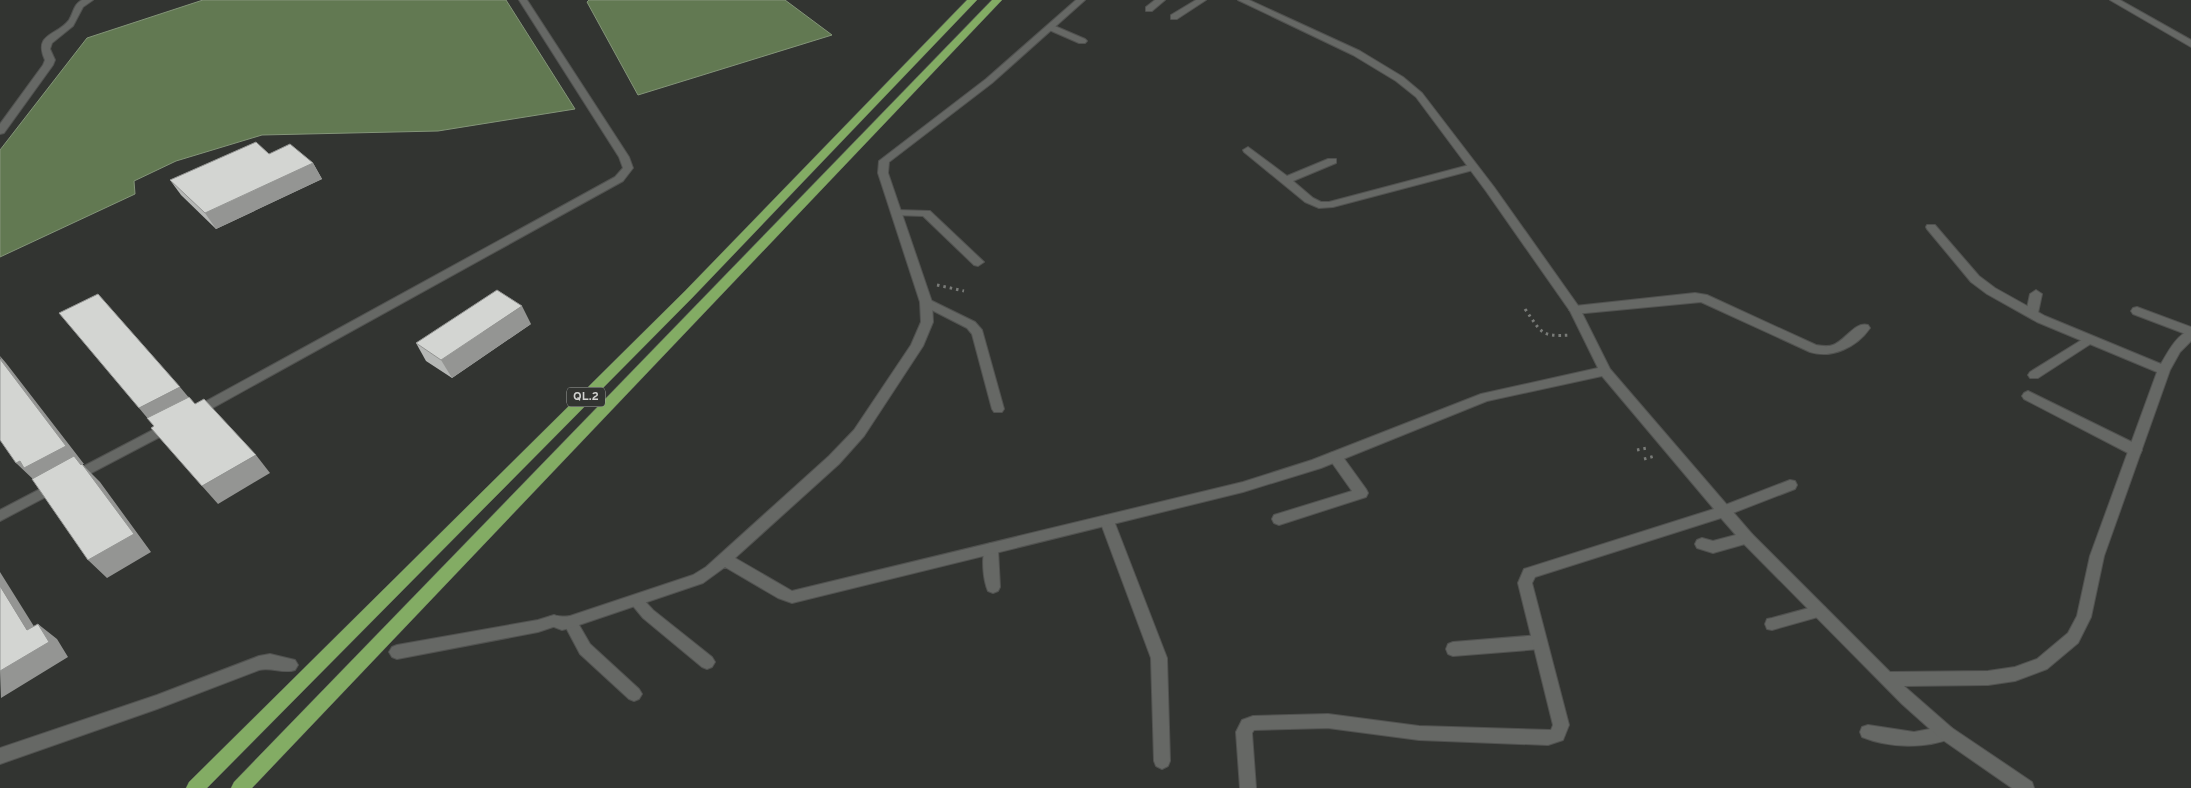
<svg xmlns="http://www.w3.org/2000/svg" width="2191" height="788" viewBox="0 0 2191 788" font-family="Overpass,sans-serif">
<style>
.water{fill:#627952;stroke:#839478}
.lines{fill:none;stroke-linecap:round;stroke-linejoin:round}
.service-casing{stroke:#515250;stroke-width:2}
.minor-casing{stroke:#515250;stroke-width:2}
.trunk-casing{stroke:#515250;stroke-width:1}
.path{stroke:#797b78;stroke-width:3;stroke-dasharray:2.5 4;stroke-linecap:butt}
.service{fill:#666865;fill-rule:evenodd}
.minor{fill:#666865;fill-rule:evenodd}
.trunk{fill:#83ac64;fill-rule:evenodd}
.wall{fill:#b5b7b5}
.shaded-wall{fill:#949593}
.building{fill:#d3d5d2;stroke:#949593}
.labels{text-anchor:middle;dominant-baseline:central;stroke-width:5;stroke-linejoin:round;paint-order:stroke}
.shield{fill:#323431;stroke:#a1a3a0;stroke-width:1}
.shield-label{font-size:12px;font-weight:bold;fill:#d1d2d0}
</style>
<rect width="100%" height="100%" fill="#323431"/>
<g class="water">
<polygon points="203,0 506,0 575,109 438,131 262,135 176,161 134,181 135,194 0,257 0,150 87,38"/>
<polygon points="589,0 785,0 832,35 638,95 587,2"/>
</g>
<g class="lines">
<defs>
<g id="service">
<path d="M 82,0 L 93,0 L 83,7 L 73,26 L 52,43 L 50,49 L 55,60 L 53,65 L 4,133 L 0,134 L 0,124 L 43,65 L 45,60 C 33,33 57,36 69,20 C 74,12 73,5 82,0 Z"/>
<polygon points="519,0 527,0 629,157 633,168 623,181 198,416 190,416 188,413 190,410 615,177 623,168 619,157"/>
<polygon points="1155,0 1165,0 1152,11 1146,11 1146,7"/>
<polygon points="1196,0 1206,0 1177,19 1171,19 1171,15"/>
<polygon points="2110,0 2120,0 2191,40 2191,47"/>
<polygon points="1050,24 1085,39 1087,41 1085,43 1079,43 1047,29 1046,27"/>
<polygon points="1248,147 1287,176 1328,159 1336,159 1336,163 1293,181 1313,198 1321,202 1329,202 1473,164 1478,167 1477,169 1333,207 1319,208 1305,202 1244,152 1243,150"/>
<polygon points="897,210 930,211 984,262 978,266 974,265 923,216 893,215 892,213 893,211"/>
<polygon points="2036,290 2042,294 2038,313 2032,317 2026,313 2030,294"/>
<path d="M 1695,293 L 1707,295 L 1816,345 C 1822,346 1828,347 1833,345 C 1845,341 1855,321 1868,325 L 1870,328 C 1857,347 1832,359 1810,352 L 1701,302 L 1575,314 L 1569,310 L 1575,306 Z"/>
<polygon points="926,298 975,322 982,330 1004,409 1002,412 994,412 992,409 972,334 967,328 922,305 920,302"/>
<polygon points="2137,307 2191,327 2191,336 2133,314 2131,311 2133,308"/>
<polygon points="2088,336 2094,340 2092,343 2038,378 2030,378 2028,375 2030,372"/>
<polygon points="2028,391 2140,446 2142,450 2140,454 2130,454 2024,399 2022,396 2024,393"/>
<polygon points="170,421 175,423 176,426 175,429 0,521 0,510"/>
<polygon points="1335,452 1340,453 1366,489 1368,493 1366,497 1279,525 1274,523 1272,519 1274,515 1352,491 1328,457 1330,453"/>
<polygon points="1790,480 1795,481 1797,485 1795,489 1725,516 1720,515 1718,511 1720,507"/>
<polygon points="1107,515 1112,517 1114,521 1167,658 1170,761 1168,766 1162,769 1156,766 1154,761 1151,658 1100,521 1102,517"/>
<polygon points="1747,532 1752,534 1754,538 1752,542 1713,553 1697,548 1695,544 1697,540 1702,538 1713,541"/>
<path d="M 991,543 L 996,545 L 998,549 L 1000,587 L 998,591 L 993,593 L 988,591 C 983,580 981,556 986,545 Z"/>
<polygon points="636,595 641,597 653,610 712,657 715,662 712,667 707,669 702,667 643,618 629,601 631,597"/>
<polygon points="1820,605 1825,607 1827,611 1825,615 1772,630 1767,629 1765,624 1767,619 1772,618"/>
<polygon points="554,615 559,617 561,621 559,625 538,632 397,659 392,657 389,652 392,647 397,645 538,620"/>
<polygon points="570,616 575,618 590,644 639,689 642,694 639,699 634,701 629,699 580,654 563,622 565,618"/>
<polygon points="1540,635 1545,637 1547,642 1545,647 1540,649 1453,656 1448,654 1446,649 1448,644 1453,642"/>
<path d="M 270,654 L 295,660 L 298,665 L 295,670 C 284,674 271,667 259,670 L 157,709 L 0,764 L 0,748 L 157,695 L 259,656 Z"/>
<path d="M 1868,725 L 1914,732 L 1946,726 L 1952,728 L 1954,733 L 1952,738 C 1925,749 1889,748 1862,737 L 1860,732 L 1862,727 Z"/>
</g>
<path id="minor" d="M 1076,0 L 1085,0 L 992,83 L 889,162 L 888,173 L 932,302 L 933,322 L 923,346 L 864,436 L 839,464 L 735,558 L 792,591 L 1243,482 L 1312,460 L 1481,394 L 1598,368 L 1570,311 L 1486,191 L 1416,97 L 1396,81 L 1353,55 L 1238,0 L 1249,0 L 1360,51 L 1403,77 L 1422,93 L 1494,187 L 1579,307 L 1610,369 L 1752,534 L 1890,672 L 1988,671 L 2015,667 L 2037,659 L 2068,633 L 2077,616 L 2090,556 L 2157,372 L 2037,322 L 1987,294 L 1971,282 L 1927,229 L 1926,227 L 1927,225 L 1935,225 L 1979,276 L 1995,288 L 2045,316 L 2161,364 C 2168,352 2177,334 2191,330 L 2191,341 L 2180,352 L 2170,370 L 2104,556 L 2091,617 L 2078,643 L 2047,669 L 2015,681 L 1988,685 L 1904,686 L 1952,728 L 2032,782 L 2034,788 L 2012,788 L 1940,738 L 1902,704 L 1742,542 L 1721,518 L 1535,577 L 1532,583 L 1569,725 L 1563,740 L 1548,745 L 1419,740 L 1328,728 L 1254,730 L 1252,733 L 1256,788 L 1240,788 L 1236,732 L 1242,720 L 1253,716 L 1328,714 L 1419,726 L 1551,730 L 1553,725 L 1518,583 L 1524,569 L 1714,509 L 1602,376 L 1487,401 L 1321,468 L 1243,492 L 792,603 L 778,598 L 725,567 L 703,583 L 570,628 L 562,630 L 549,625 L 547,621 L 549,617 C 556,614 562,618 570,616 L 693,575 L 706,567 L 829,456 L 854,430 L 911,345 L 921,322 L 920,302 L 878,173 L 879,161 L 986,79 Z"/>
<g id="trunk">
<polygon points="967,0 977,0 693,297 207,788 186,788 189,782 685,291"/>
<polygon points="992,0 1002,0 252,788 231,788 234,782"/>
</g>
</defs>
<use href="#service" class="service-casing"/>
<use href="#minor" class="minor-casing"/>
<use href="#trunk" class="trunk-casing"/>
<g class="path">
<polyline points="937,285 964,291"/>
<path d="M 1525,309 C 1542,333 1540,337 1571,335"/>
<polyline points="1637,450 1647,448"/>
<polyline points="1644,459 1655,456"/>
</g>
<use href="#service" class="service"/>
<use href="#minor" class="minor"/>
<use href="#trunk" class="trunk"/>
</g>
<g class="wall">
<polygon points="269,154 313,163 322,179 216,229 181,195 170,180"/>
<polygon points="531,324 452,378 426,361 416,343"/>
</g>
<g class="shaded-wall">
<polygon points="313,163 322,179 216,229 205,213"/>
<polygon points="522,306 531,324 452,378 441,360"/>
<polygon points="0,356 6,363 84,464 82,464 100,482 151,552 107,578 88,560 35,481 16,463"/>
<polygon points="180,387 195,405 154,426 139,408"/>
<polygon points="256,455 270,473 218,504 202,486"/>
<polygon points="0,572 45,644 38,624 57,639 68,657 1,698 0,671 27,630 0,586"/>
</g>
<g class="building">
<polygon points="256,142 269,154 290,144 313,163 205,213 170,180"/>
<polygon points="497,290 522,306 441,360 416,343"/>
<polygon points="98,294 180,387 139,408 59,313"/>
<polygon points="0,359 66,446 24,468 20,461 16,463 0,440"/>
<polygon points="189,397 195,404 204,399 256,455 202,486 151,428 154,426 147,418"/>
<polygon points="74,456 81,465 82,464 134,534 88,560 32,479"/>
<polygon points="0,586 27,630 38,624 49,642 0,671"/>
</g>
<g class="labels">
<rect class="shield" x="567" y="387.5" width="38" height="19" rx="4"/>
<g class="shield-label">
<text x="586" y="397">QL.2</text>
</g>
</g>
</svg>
